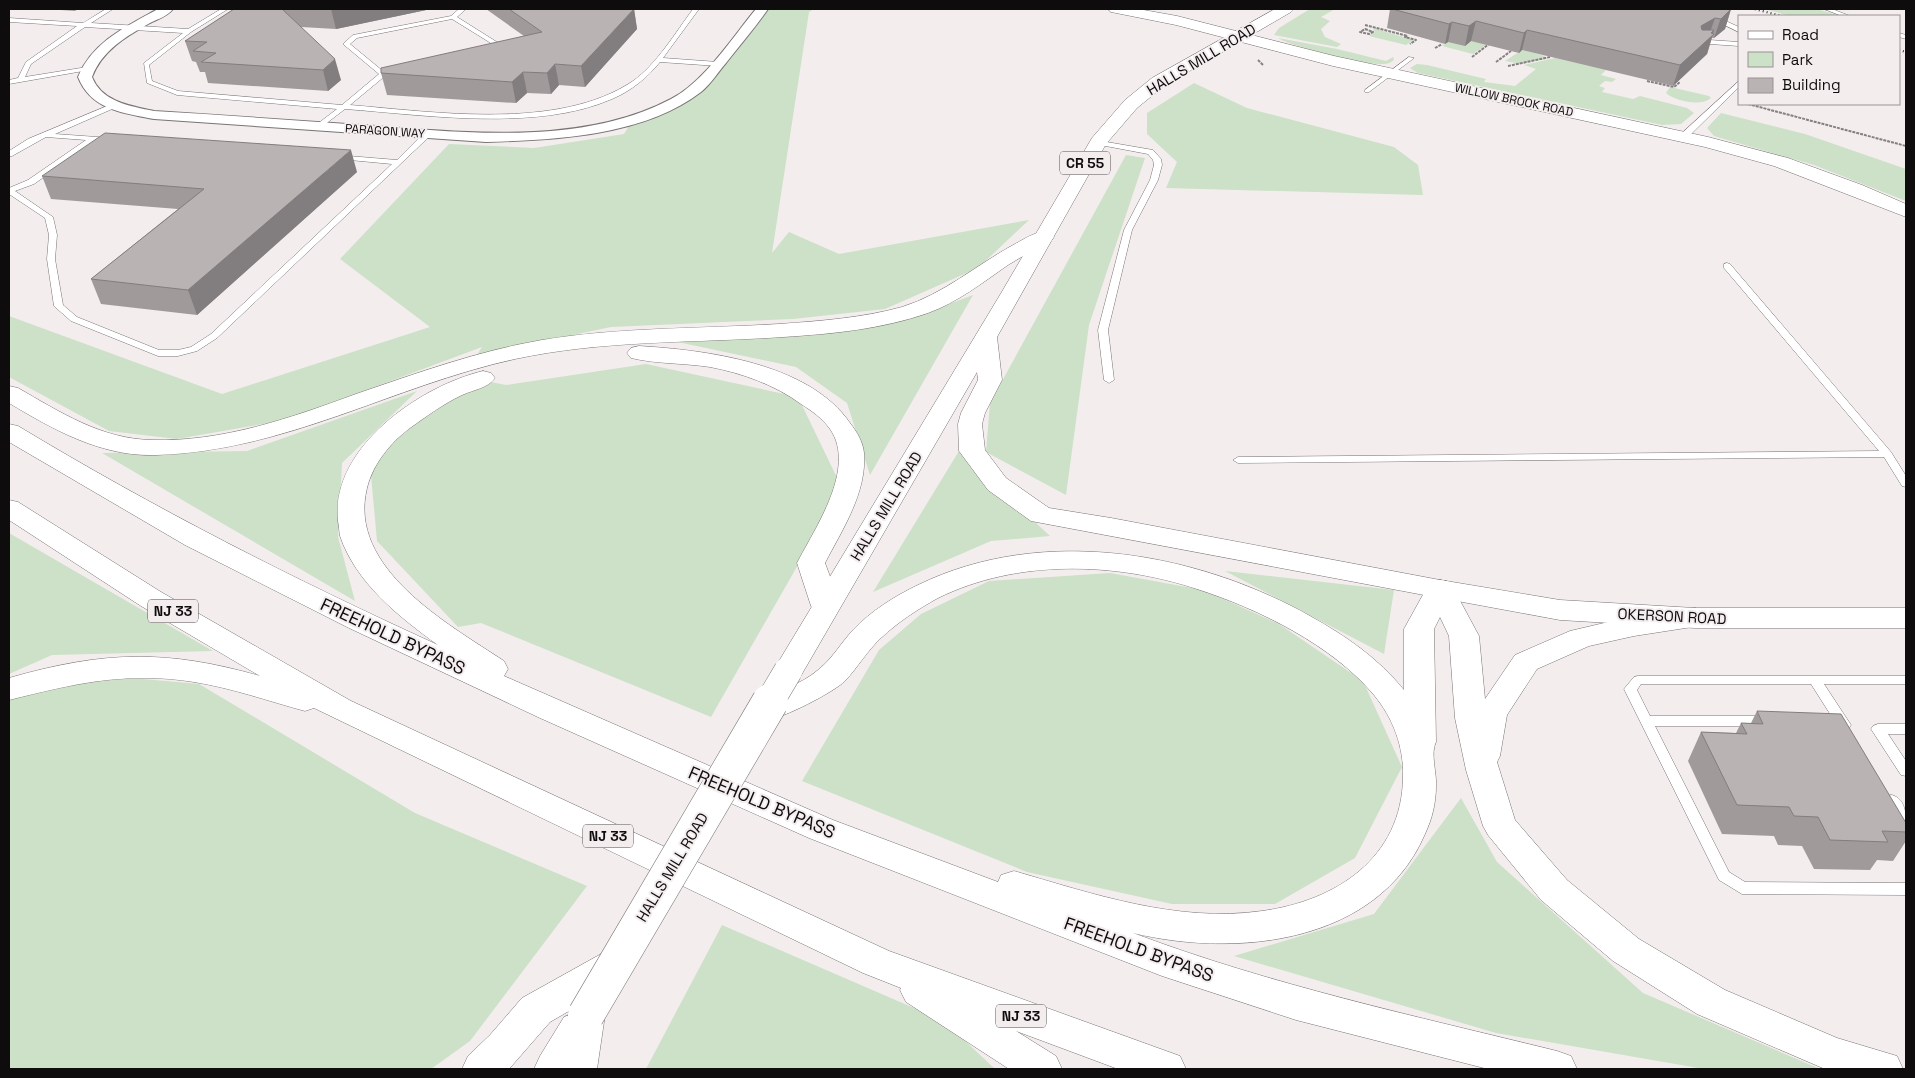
<svg xmlns="http://www.w3.org/2000/svg" width="1915" height="1078" viewBox="0 0 1915 1078" font-family="'Space Grotesk',sans-serif">
<style>
.green{fill:#cce1c7}
.lines{fill:none;stroke-linecap:round;stroke-linejoin:round}
.lane-casing{stroke:#797374;stroke-width:1}
.street-casing{stroke:#797374;stroke-width:2}
.secondary-casing{stroke:#797374;stroke-width:1}
.primary-casing{stroke:#797374;stroke-width:1}
.highway-casing{stroke:#797374;stroke-width:1}
.path{stroke:#858081;stroke-width:2;stroke-dasharray:3 1;stroke-linecap:butt}
.lane{fill:#fff;fill-rule:evenodd}
.street{fill:#fff;fill-rule:evenodd}
.secondary{fill:#fff;fill-rule:evenodd}
.primary{fill:#fff;fill-rule:evenodd}
.highway{fill:#fff;fill-rule:evenodd}
.rail{stroke:#3e3a3b;stroke-width:2.5;stroke-dasharray:1 3;stroke-linecap:butt}
.primary-bridge-far1-casing{stroke:#797374;stroke-width:29;stroke-linecap:butt}
.primary-bridge-casing{stroke:#797374;stroke-width:37;stroke-linecap:butt}
.primary-bridge-far1{stroke:#fff;stroke-width:28}
.primary-bridge{stroke:#fff;stroke-width:36}
.wall{fill:#a09a9b}
.shaded-wall{fill:#827d7e}
.building{fill:#bab3b4;stroke:#827d7e}
.labels{text-anchor:middle;dominant-baseline:central;stroke-width:4;stroke-linejoin:round;paint-order:stroke}
.far-street-label{font-size:12px;fill:#0f0c0d;stroke:#f4edee}
.shield{fill:#f4edee;stroke:#545050;stroke-width:1}
.shield-label{font-size:14px;font-weight:bold;fill:#0f0c0d}
.street-label{font-size:15px;fill:#0f0c0d;stroke:#f4edee}
.near-street-label{font-size:18px;fill:#0f0c0d;stroke:#f4edee}
</style>
<rect width="100%" height="100%" fill="#f4edee"/>
<g class="green">
<polygon points="765,9 814,9 809,12 772,253 789,232 839,254 1029,220 978,268 885,309 793,319 611,327 477,355 482,347 286,420 177,439 109,431 9,377 9,316 222,394 430,327 340,259 449,144 534,148 624,134 634,118 700,87"/>
<polygon points="1310,9 1335,9 1321,17 1330,21 1321,29 1325,37 1341,44 1337,47 1274,35 1279,28"/>
<polygon points="1764,9 1817,9 1840,16 1790,16"/>
<polygon points="1376,28 1379,30 1414,40 1406,45 1369,36 1375,32 1373,30"/>
<path d="M 1278,38 L 1337,49 L 1386,61 L 1393,57 L 1394,60 C 1390,63 1388,64 1383,64 C 1368,66 1290,46 1278,38 Z"/>
<polygon points="1472,41 1487,44 1473,54 1442,46 1448,42"/>
<polygon points="1522,50 1545,56 1544,57 1546,58 1521,64 1505,61"/>
<polygon points="1555,58 1606,70 1601,75 1616,79 1612,82 1605,81 1599,86 1605,88 1602,92 1633,99 1640,96 1687,108 1694,113 1681,124 1662,125 1418,73 1410,68 1417,64 1427,65 1486,79 1484,82 1515,86 1536,69 1524,65"/>
<polygon points="1194,83 1247,108 1394,147 1418,165 1423,195 1166,188 1177,162 1147,134 1147,113"/>
<path d="M 1670,87 L 1709,96 L 1711,98 C 1701,107 1675,101 1666,93 Z"/>
<polygon points="1721,113 1805,134 1906,169 1906,201 1814,165 1714,136 1707,128"/>
<polygon points="1126,155 1145,158 1089,325 1066,495 986,452 990,403"/>
<polygon points="973,295 870,475 847,403 796,367 668,340 812,336 920,315"/>
<polygon points="646,364 798,397 842,488 711,717 481,623 458,627 377,541 371,475 388,443 453,395 486,381 506,385"/>
<polygon points="417,391 342,463 338,537 355,601 102,453 247,451"/>
<polygon points="959,451 1050,536 991,541 873,592"/>
<polygon points="9,533 213,651 52,655 9,674"/>
<polygon points="1225,571 1394,590 1384,654"/>
<polygon points="1110,573 1203,590 1279,624 1363,681 1402,767 1355,858 1275,904 1172,904 1027,872 802,781 879,650 921,614 989,581"/>
<polygon points="132,678 199,684 415,813 587,886 470,1041 431,1069 9,1069 9,699 32,689"/>
<polygon points="1461,798 1497,862 1643,993 1820,1069 1704,1069 1496,1033 1234,956 1374,914"/>
<polygon points="722,925 944,1021 995,1069 646,1069"/>
</g>
<g class="lines">
<defs>
<g id="lane">
<path d="M 106,9 L 113,9 L 91,23 L 188,29 L 221,9 L 228,9 L 191,32 L 149,65 L 152,81 L 178,91 L 342,105 L 379,74 L 343,44 L 353,35 L 451,16 L 459,9 L 466,9 L 457,17 L 500,44 L 500,46 L 492,53 L 488,53 L 488,51 L 494,45 L 452,19 L 357,38 L 350,44 L 384,72 L 396,69 L 399,71 L 385,76 L 350,105 C 435,112 559,131 633,81 C 656,65 676,32 693,9 L 699,9 L 663,58 L 718,62 L 721,64 L 718,66 L 660,62 C 647,78 631,91 612,99 C 537,132 425,115 345,109 L 319,129 L 316,129 L 316,125 L 337,109 L 177,95 L 147,83 L 144,63 L 183,33 L 85,27 L 31,64 L 25,77 L 87,67 L 90,69 L 89,70 L 9,84 L 9,80 L 18,78 L 26,62 L 77,26 L 9,22 L 9,18 L 83,23 Z"/>
<polygon points="1692,9 1699,9 1739,27 1739,32"/>
<polygon points="1824,9 1832,9 1850,16 1842,16"/>
<polygon points="1899,33 1906,35 1906,39 1899,37"/>
<polygon points="1709,40 1739,42 1739,46 1710,44 1701,49 1696,48"/>
<polygon points="1409,57 1414,58 1369,92 1365,92 1365,90"/>
<polygon points="1739,81 1739,87 1686,139 1680,139 1680,135"/>
<polygon points="112,104 119,106 55,134 111,138 114,138 114,142 95,141 34,184 15,191 53,217 57,235 55,259 63,305 77,317 159,350 178,350 191,347 211,334 392,164 339,159 336,159 336,155 397,160 425,132 432,134 217,338 197,351 178,356 158,356 71,321 54,306 47,259 49,235 45,218 9,194 9,188 28,180 86,140 46,137 12,156 9,156 9,151 28,139"/>
<polygon points="1095,140 1153,150 1161,159 1162,165 1158,180 1132,230 1108,330 1114,380 1109,383 1104,380 1098,330 1124,230 1150,180 1154,165 1153,160 1148,154 1095,144"/>
<polygon points="1727,263 1730,264 1891,452 1906,476 1906,487 1902,486 1884,457 1238,463 1233,460 1238,457 1879,451 1724,268 1724,264"/>
<polygon points="1638,676 1906,676 1906,684 1824,684 1851,725 1849,728 1839,728 1811,684 1641,684 1637,690 1650,716 1765,716 1770,718 1771,721 1770,724 1765,726 1655,726 1729,872 1745,882 1906,883 1906,895 1742,894 1719,880 1624,689 1634,677"/>
<polygon points="1878,724 1906,724 1906,734 1888,734 1906,761 1906,776 1901,775 1871,729 1873,726"/>
<path d="M 1892,795 C 1906,799 1906,815 1906,827 L 1901,826 L 1885,800 L 1887,796 Z"/>
</g>
<path id="street" d="M 158,9 L 173,9 C 168,16 158,19 150,23 C 127,36 102,50 92,77 C 102,102 130,106 154,111 C 223,115 292,120 362,125 C 459,132 581,147 671,99 C 704,82 732,38 756,9 L 768,9 C 755,28 740,45 726,63 C 718,72 711,84 701,92 C 644,136 555,140 486,142 L 154,119 C 123,113 91,110 78,77 C 92,42 127,26 158,9 Z"/>
<g id="secondary">
<polygon points="1108,9 1138,9 1177,16 1334,56 1708,137 1788,158 1862,185 1906,204 1906,217 1774,166 1705,147 1333,66 1176,25 1111,12"/>
<polygon points="1440,580 1560,600 1695,608 1906,608 1906,628 1695,628 1560,620 1430,596 1426,589 1430,582"/>
</g>
<g id="primary">
<polygon points="1275,9 1294,9 1291,12 1164,86 1137,108 1106,144 997,337 1002,380 985,413 982,424 985,450 1006,478 1049,508 1111,518 1440,580 1450,582 1454,589 1450,596 1440,598 1031,521 988,490 959,451 958,424 961,413 978,380 977,372 799,679 788,682 777,679 773,671 1000,295 1092,138 1125,100 1152,78"/>
<polygon points="578,1012 592,1017 597,1029 575,1069 534,1069 540,1056 564,1017"/>
</g>
<g id="highway">
<path d="M 1044,231 L 1051,233 L 1054,237 L 1051,241 C 1037,249 1022,256 1008,265 C 982,283 958,302 928,313 C 882,329 832,334 783,337 C 693,343 603,340 515,359 C 392,386 287,451 156,455 C 102,457 54,430 9,403 L 9,386 L 18,388 C 60,412 101,439 152,440 C 222,442 291,418 356,394 C 417,373 478,351 542,340 C 620,327 700,329 779,324 C 820,321 862,318 902,307 C 944,294 976,265 1015,244 C 1024,239 1034,233 1044,231 Z"/>
<path d="M 639,346 C 706,350 809,363 850,423 C 857,432 863,442 864,453 C 867,493 842,530 825,563 L 841,606 L 836,613 L 826,616 L 816,613 L 811,606 L 797,563 C 815,528 857,468 830,429 C 822,418 812,411 801,404 C 775,385 742,373 710,367 C 684,363 656,364 631,358 L 627,353 L 631,348 Z"/>
<path d="M 483,371 L 491,373 L 495,378 C 488,388 473,390 462,395 C 443,404 427,416 410,428 C 390,443 373,464 367,488 C 347,568 448,624 504,661 L 508,669 L 504,676 L 833,820 L 998,882 L 1001,875 L 1014,871 C 1093,894 1178,923 1262,911 C 1336,901 1402,858 1403,777 C 1404,747 1393,718 1374,695 C 1332,645 1259,609 1197,589 C 1115,562 1017,559 938,598 C 918,609 898,622 881,638 C 867,651 858,667 845,681 C 834,692 782,719 766,720 C 764,720 756,718 754,717 L 749,709 L 754,701 C 775,692 801,685 818,670 C 832,659 841,643 853,630 C 871,611 895,596 918,585 C 1041,525 1194,551 1310,616 C 1346,636 1378,658 1404,690 L 1404,629 L 1430,582 L 1440,580 L 1450,582 L 1479,636 L 1485,699 L 1515,655 L 1570,631 L 1634,616 L 1695,608 L 1705,611 L 1710,618 L 1705,625 L 1634,636 L 1589,646 L 1537,669 L 1507,715 L 1500,756 L 1497,762 L 1515,820 L 1567,880 L 1639,939 L 1725,990 L 1837,1038 L 1897,1056 L 1903,1069 L 1825,1069 L 1697,1014 L 1613,961 L 1541,900 L 1488,835 L 1483,826 L 1466,770 L 1455,718 L 1449,636 L 1440,617 L 1434,629 L 1436,742 C 1430,753 1437,773 1436,786 C 1436,803 1432,819 1425,834 C 1378,944 1236,958 1133,933 C 1271,985 1415,1016 1557,1051 L 1571,1056 L 1577,1069 L 1488,1069 L 1296,1020 L 1162,976 L 809,838 L 540,718 L 349,628 L 185,545 L 9,442 L 9,424 L 18,426 C 154,508 293,579 438,645 C 399,617 356,583 340,536 C 339,531 339,526 338,521 C 330,448 420,386 483,371 Z"/>
<path d="M 9,500 L 18,502 L 161,592 L 351,701 L 889,951 L 1180,1056 L 1186,1069 L 1118,1069 L 1016,1031 L 1056,1056 L 1062,1069 L 1009,1069 L 906,1002 L 900,990 L 901,988 L 863,973 L 314,708 L 305,711 C 268,701 232,688 194,682 C 127,671 72,684 9,700 L 9,678 C 103,651 166,649 260,676 L 141,606 L 9,520 Z"/>
<polygon points="614,949 627,954 633,965 627,976 589,999 600,1003 605,1015 597,1069 557,1069 569,1011 550,1022 509,1069 462,1069 468,1056 490,1035 522,998 601,954"/>
</g>
</defs>
<use href="#lane" class="lane-casing"/>
<use href="#street" class="street-casing"/>
<use href="#secondary" class="secondary-casing"/>
<use href="#primary" class="primary-casing"/>
<use href="#highway" class="highway-casing"/>
<g class="path">
<polyline points="1365,25 1408,36"/>
<polygon points="1365,29 1373,32 1369,34 1360,32"/>
<polyline points="1407,36 1405,37 1416,40 1410,44"/>
<polyline points="1435,48 1442,44"/>
<polyline points="1472,57 1489,44"/>
<polyline points="1258,60 1263,65"/>
<polyline points="1496,62 1511,51"/>
<polyline points="1508,66 1550,57"/>
<polyline points="1647,81 1674,87 1680,82"/>
<polyline points="1748,104 1906,146"/>
</g>
<use href="#lane" class="lane"/>
<use href="#street" class="street"/>
<use href="#secondary" class="secondary"/>
<use href="#primary" class="primary"/>
<use href="#highway" class="highway"/>
<g class="rail">
<polyline points="1755,9 1781,16"/>
<polyline points="1899,50 1906,52"/>
</g>
<defs>
<polyline id="primary-bridge-far1" points="769,703 788,671"/>
<polyline id="primary-bridge" points="586,1015 770,702"/>
</defs>
<use href="#primary-bridge-far1" class="primary-bridge-far1-casing"/>
<use href="#primary-bridge" class="primary-bridge-casing"/>
<use href="#primary-bridge-far1" class="primary-bridge-far1"/>
<use href="#primary-bridge" class="primary-bridge"/>
</g>
<g class="wall">
<polygon points="46,9 78,9 75,11"/>
<polygon points="234,9 431,9 336,29 301,27 341,80 328,91 208,83 205,72 200,72 196,62 192,61 185,41"/>
<polygon points="486,9 634,9 637,29 585,87 559,85 551,94 527,93 516,103 387,95 381,73 524,36"/>
<polygon points="1390,9 1731,9 1725,29 1714,38 1712,38 1707,54 1673,86 1522,50 1519,53 1471,41 1465,46 1448,42 1445,44 1387,28"/>
<polygon points="357,172 197,315 101,304 91,279 178,209 51,199 42,176"/>
<polygon points="1757,711 1906,823 1906,841 1893,861 1877,860 1870,870 1814,869 1802,846 1778,845 1774,836 1722,834 1688,761 1701,732 1736,733 1741,723 1751,723"/>
</g>
<g class="shaded-wall">
<polygon points="331,9 431,9 336,29"/>
<polygon points="634,9 637,29 585,87 581,66"/>
<polygon points="1724,9 1731,9 1725,29 1714,38"/>
<polygon points="1715,18 1708,38 1695,46 1701,26"/>
<polygon points="1476,21 1471,41 1465,46 1469,26"/>
<polygon points="1452,22 1448,42 1445,44 1449,24"/>
<polygon points="1527,30 1522,50 1519,53 1524,33"/>
<polygon points="1714,30 1707,54 1673,86 1680,65"/>
<polygon points="335,59 341,80 328,91 323,70"/>
<polygon points="555,64 559,85 551,94 547,73"/>
<polygon points="523,72 527,93 516,103 512,82"/>
<polygon points="351,150 357,172 197,315 188,290"/>
</g>
<g class="building">
<polygon points="234,9 282,9 335,59 323,70 201,62 216,53 193,51 207,42 185,41"/>
<polygon points="509,9 634,9 581,66 555,64 547,73 523,72 512,82 381,73 381,68 542,32"/>
<polygon points="1392,9 1731,9 1721,19 1715,18 1701,26 1702,30 1714,30 1711,33 1714,34 1680,65 1527,30 1524,33 1476,21 1469,26 1452,22 1449,24"/>
<polygon points="105,133 351,150 188,290 91,279 204,189 42,176"/>
<polygon points="1757,711 1841,714 1906,823 1906,832 1882,831 1888,842 1830,840 1818,817 1794,816 1789,807 1737,805 1701,732 1747,734 1741,723 1763,724"/>
</g>
<g class="labels">
<g class="far-street-label">
<text transform="translate(1514 100) rotate(12)">WILLOW BROOK ROAD</text>
<text transform="translate(385 131) rotate(4)">PARAGON WAY</text>
</g>
<g class="shield">
<rect x="1060" y="151.5" width="50" height="23" rx="4"/>
<rect x="148" y="599.5" width="50" height="23" rx="4"/>
<rect x="583" y="824.5" width="50" height="23" rx="4"/>
<rect x="996" y="1004.5" width="50" height="23" rx="4"/>
</g>
<g class="shield-label">
<text x="1085" y="163">CR 55</text>
<text x="173" y="611">NJ 33</text>
<text x="608" y="836">NJ 33</text>
<text x="1021" y="1016">NJ 33</text>
</g>
<g class="street-label">
<text transform="translate(1201 59) rotate(-31)">HALLS MILL ROAD</text>
<text transform="translate(886 506) rotate(-59)">HALLS MILL ROAD</text>
<text transform="translate(1672 616) rotate(3)">OKERSON ROAD</text>
<text transform="translate(672 867) rotate(-59)">HALLS MILL ROAD</text>
</g>
<g class="near-street-label">
<text transform="translate(393 636) rotate(25)">FREEHOLD BYPASS</text>
<text transform="translate(762 802) rotate(23)">FREEHOLD BYPASS</text>
<text transform="translate(1139 949) rotate(20)">FREEHOLD BYPASS</text>
</g>
</g>
<rect width="1915" height="1078" fill="none" stroke="#0f0c0d" stroke-width="20"/>
<rect x="1738" y="15" width="162" height="90" fill="#f4edee" stroke="#989394"/>
<rect x="1748" y="31" width="25" height="8" fill="#ffffff" stroke="#989394"/>
<text x="1782" y="40" font-size="15" fill="#0f0c0d">Road</text>
<rect x="1748" y="52" width="25" height="15" fill="#cce1c7" stroke="#989394"/>
<text x="1782" y="65" font-size="15" fill="#0f0c0d">Park</text>
<rect x="1748" y="78" width="25" height="15" fill="#bab3b4" stroke="#989394"/>
<text x="1782" y="90" font-size="15" fill="#0f0c0d">Building</text>
</svg>
